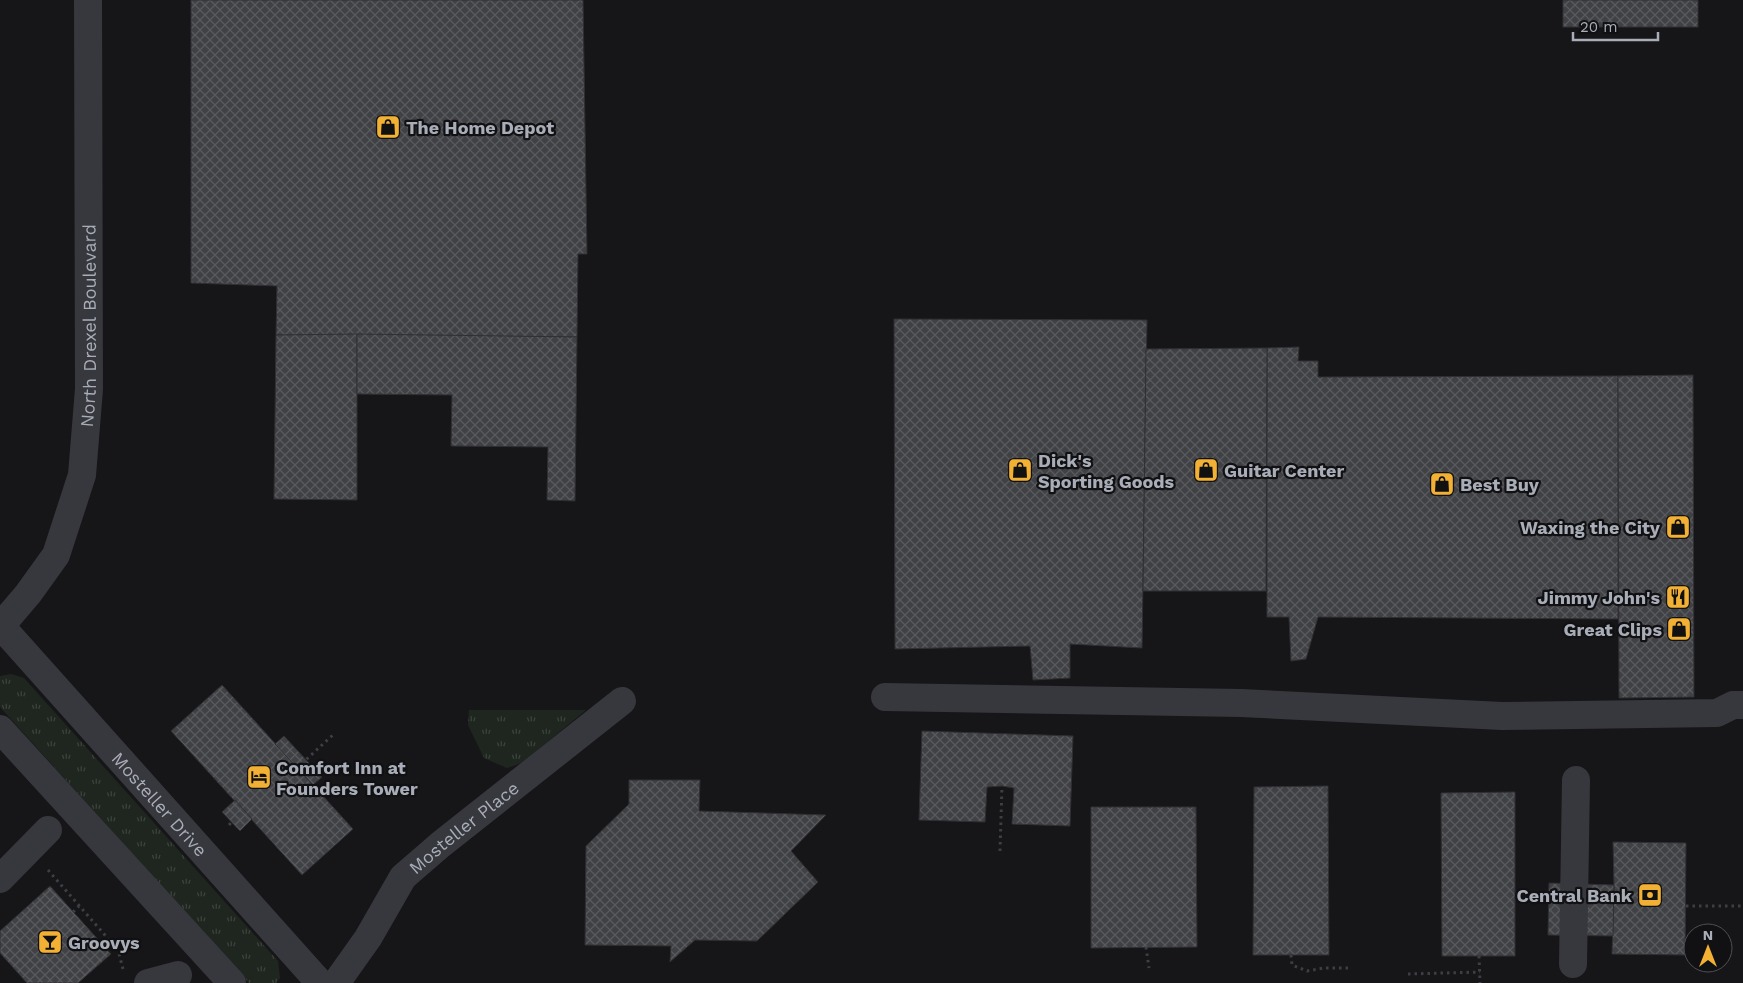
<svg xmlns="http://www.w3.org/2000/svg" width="1743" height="983" viewBox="0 0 1743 983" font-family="'Work Sans',sans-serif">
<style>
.grass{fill:url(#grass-tufts)}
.building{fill:url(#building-cross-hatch);stroke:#303034}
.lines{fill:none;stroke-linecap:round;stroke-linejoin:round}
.path{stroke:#3d3f44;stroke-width:3;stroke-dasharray:2.5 4;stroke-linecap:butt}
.minor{stroke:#37383d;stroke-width:28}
.labels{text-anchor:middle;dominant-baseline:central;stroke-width:4.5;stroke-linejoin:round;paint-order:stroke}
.poi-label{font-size:18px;font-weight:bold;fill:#a8adb8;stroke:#111113;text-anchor:start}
.street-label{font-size:18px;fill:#a8adb8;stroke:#111113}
</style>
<defs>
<pattern id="grass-tufts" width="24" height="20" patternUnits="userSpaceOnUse" patternTransform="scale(1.25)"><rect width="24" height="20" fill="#1e261f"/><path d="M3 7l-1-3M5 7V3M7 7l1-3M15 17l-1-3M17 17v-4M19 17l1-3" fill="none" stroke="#3c433d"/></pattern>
<pattern id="building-cross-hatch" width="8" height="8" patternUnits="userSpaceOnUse" patternTransform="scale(1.25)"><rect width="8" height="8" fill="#404145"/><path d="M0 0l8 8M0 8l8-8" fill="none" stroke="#595a5e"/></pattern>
</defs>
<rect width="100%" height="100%" fill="#161618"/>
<g class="grass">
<polygon points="11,674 24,678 278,961 280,978 276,983 249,983 0,707 0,676"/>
<polygon points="469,710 586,710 522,763 507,768 484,758 468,725"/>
</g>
<g class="building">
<polygon points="191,0 583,0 587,254 578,254 577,337 276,335 277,286 191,283"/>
<rect x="1563" y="0" width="135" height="27"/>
<polygon points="894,319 1147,320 1142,648 1070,644 1070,678 1033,680 1030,646 895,649"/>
<polygon points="357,334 357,500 274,499 276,335"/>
<polygon points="357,334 577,337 575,501 547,500 548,447 451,446 452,395 357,394"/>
<polygon points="1299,347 1298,361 1318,361 1318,377 1618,376 1618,619 1318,617 1306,659 1291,661 1289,617 1267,617 1267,348"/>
<polygon points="1267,348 1266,591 1143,591 1146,349"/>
<polygon points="1693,375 1694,697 1619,698 1618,376"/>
<polygon points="222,685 353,829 302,875 171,731"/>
<polygon points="922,731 1073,736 1070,826 1012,824 1014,788 1002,786 987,787 985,822 919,820"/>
<polygon points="284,736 322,777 313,785 275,744"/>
<polygon points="629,780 700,780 699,811 826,815 791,851 818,882 757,941 695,940 670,962 671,946 585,945 586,846 629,804"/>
<polygon points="1328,786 1329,955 1253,955 1254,787"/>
<polygon points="1515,792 1515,956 1442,956 1441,793"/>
<polygon points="235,800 252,819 240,831 222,812"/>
<polygon points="1091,807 1196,807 1197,947 1091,948"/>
<polygon points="1613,842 1686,843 1685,955 1612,954 1614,885"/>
<polygon points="1549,883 1614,885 1613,936 1548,935"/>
<polygon points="50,886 111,954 78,983 27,983 0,953 0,931"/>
</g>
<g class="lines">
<g class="path">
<polyline points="297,768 335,733"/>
<polyline points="229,825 243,809"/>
<polyline points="1000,851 1002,786"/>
<polyline points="48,870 118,950 123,969"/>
<polyline points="1686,906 1743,906"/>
<polyline points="73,912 79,906"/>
<polyline points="1146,947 1149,968"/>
<polyline points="1291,955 1292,965 1307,971 1324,968 1349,968"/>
<polyline points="1479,956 1480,983"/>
<polyline points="1408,974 1480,972"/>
</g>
<g class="minor">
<path id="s1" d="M 0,625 L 320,983"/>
<path id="s2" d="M 0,627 L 28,594 L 56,555 L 82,475 L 89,389 L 88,0"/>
<polyline points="885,697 1241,703 1502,716 1717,713 1733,705 1743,705"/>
<polyline points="0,729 232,983"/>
<polyline points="0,879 48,830"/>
<polyline points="1573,964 1576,780"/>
<polyline points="148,983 178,975"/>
<path id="s3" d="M 336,983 L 368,938 L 403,877 L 440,845 L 622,701"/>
</g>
</g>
<defs>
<symbol id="shop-square" viewBox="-11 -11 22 22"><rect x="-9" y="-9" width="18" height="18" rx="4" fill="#f2b134" stroke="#111113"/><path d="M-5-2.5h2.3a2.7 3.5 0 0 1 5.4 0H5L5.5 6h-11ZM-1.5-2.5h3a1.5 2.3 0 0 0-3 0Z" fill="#111"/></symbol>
<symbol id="restaurant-square" viewBox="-11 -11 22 22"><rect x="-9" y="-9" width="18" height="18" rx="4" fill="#f2b134" stroke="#111113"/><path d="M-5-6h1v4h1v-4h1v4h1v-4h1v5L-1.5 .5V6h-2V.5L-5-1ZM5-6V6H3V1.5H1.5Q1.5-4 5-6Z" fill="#111"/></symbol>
<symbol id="hotel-square" viewBox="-11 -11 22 22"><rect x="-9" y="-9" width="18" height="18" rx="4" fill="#f2b134" stroke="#111113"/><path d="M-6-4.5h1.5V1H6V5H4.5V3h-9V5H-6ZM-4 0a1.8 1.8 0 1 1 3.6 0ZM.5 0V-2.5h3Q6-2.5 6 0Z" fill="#111"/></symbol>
<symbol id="bank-square" viewBox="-11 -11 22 22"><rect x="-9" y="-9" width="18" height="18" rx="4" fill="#f2b134" stroke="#111113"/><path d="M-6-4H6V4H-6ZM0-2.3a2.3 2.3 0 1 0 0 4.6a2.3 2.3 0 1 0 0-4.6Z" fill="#111"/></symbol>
<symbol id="bar-square" viewBox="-11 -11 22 22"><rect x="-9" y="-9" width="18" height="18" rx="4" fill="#f2b134" stroke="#111113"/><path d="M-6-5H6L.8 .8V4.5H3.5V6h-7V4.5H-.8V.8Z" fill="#111"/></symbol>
</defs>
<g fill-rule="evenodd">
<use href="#shop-square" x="374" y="113" width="28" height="28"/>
<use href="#shop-square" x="1006" y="456" width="28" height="28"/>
<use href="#shop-square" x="1192" y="456" width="28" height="28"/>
<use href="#shop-square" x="1428" y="470" width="28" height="28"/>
<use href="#shop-square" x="1664" y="513" width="28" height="28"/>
<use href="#restaurant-square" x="1664" y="583" width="28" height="28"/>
<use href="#shop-square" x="1665" y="615" width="28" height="28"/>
<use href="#hotel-square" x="245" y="763" width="28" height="28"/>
<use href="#bank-square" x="1636" y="881" width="28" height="28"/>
<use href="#bar-square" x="36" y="928" width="28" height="28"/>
</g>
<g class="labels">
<g class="poi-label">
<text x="406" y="127">The Home Depot</text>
<text x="1038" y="460">Dick's<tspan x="1038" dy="21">Sporting Goods</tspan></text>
<text x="1224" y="470">Guitar Center</text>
<text x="1460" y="484">Best Buy</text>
<text x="1660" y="527" text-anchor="end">Waxing the City</text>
<text x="1660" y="597" text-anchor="end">Jimmy John's</text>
<text x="1662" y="629" text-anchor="end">Great Clips</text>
<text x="276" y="767">Comfort Inn at<tspan x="276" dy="21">Founders Tower</tspan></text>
<text x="1632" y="895" text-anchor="end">Central Bank</text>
<text x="68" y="942">Groovys</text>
</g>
<g class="street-label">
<text stroke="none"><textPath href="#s2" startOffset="325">North Drexel Boulevard</textPath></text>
<text stroke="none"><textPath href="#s1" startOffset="240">Mosteller Drive</textPath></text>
<text stroke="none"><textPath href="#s3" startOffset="204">Mosteller Place</textPath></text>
</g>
</g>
<g transform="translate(1708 948)"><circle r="24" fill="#111113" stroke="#4d4f55"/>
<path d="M0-4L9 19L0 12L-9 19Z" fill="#f2b134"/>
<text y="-8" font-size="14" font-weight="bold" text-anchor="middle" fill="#a8adb8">N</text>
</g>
<path d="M1573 32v8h85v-8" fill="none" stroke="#a8adb8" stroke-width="2.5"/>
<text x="1580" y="32" font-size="15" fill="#a8adb8" stroke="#111113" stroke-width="4" paint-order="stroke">20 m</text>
</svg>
